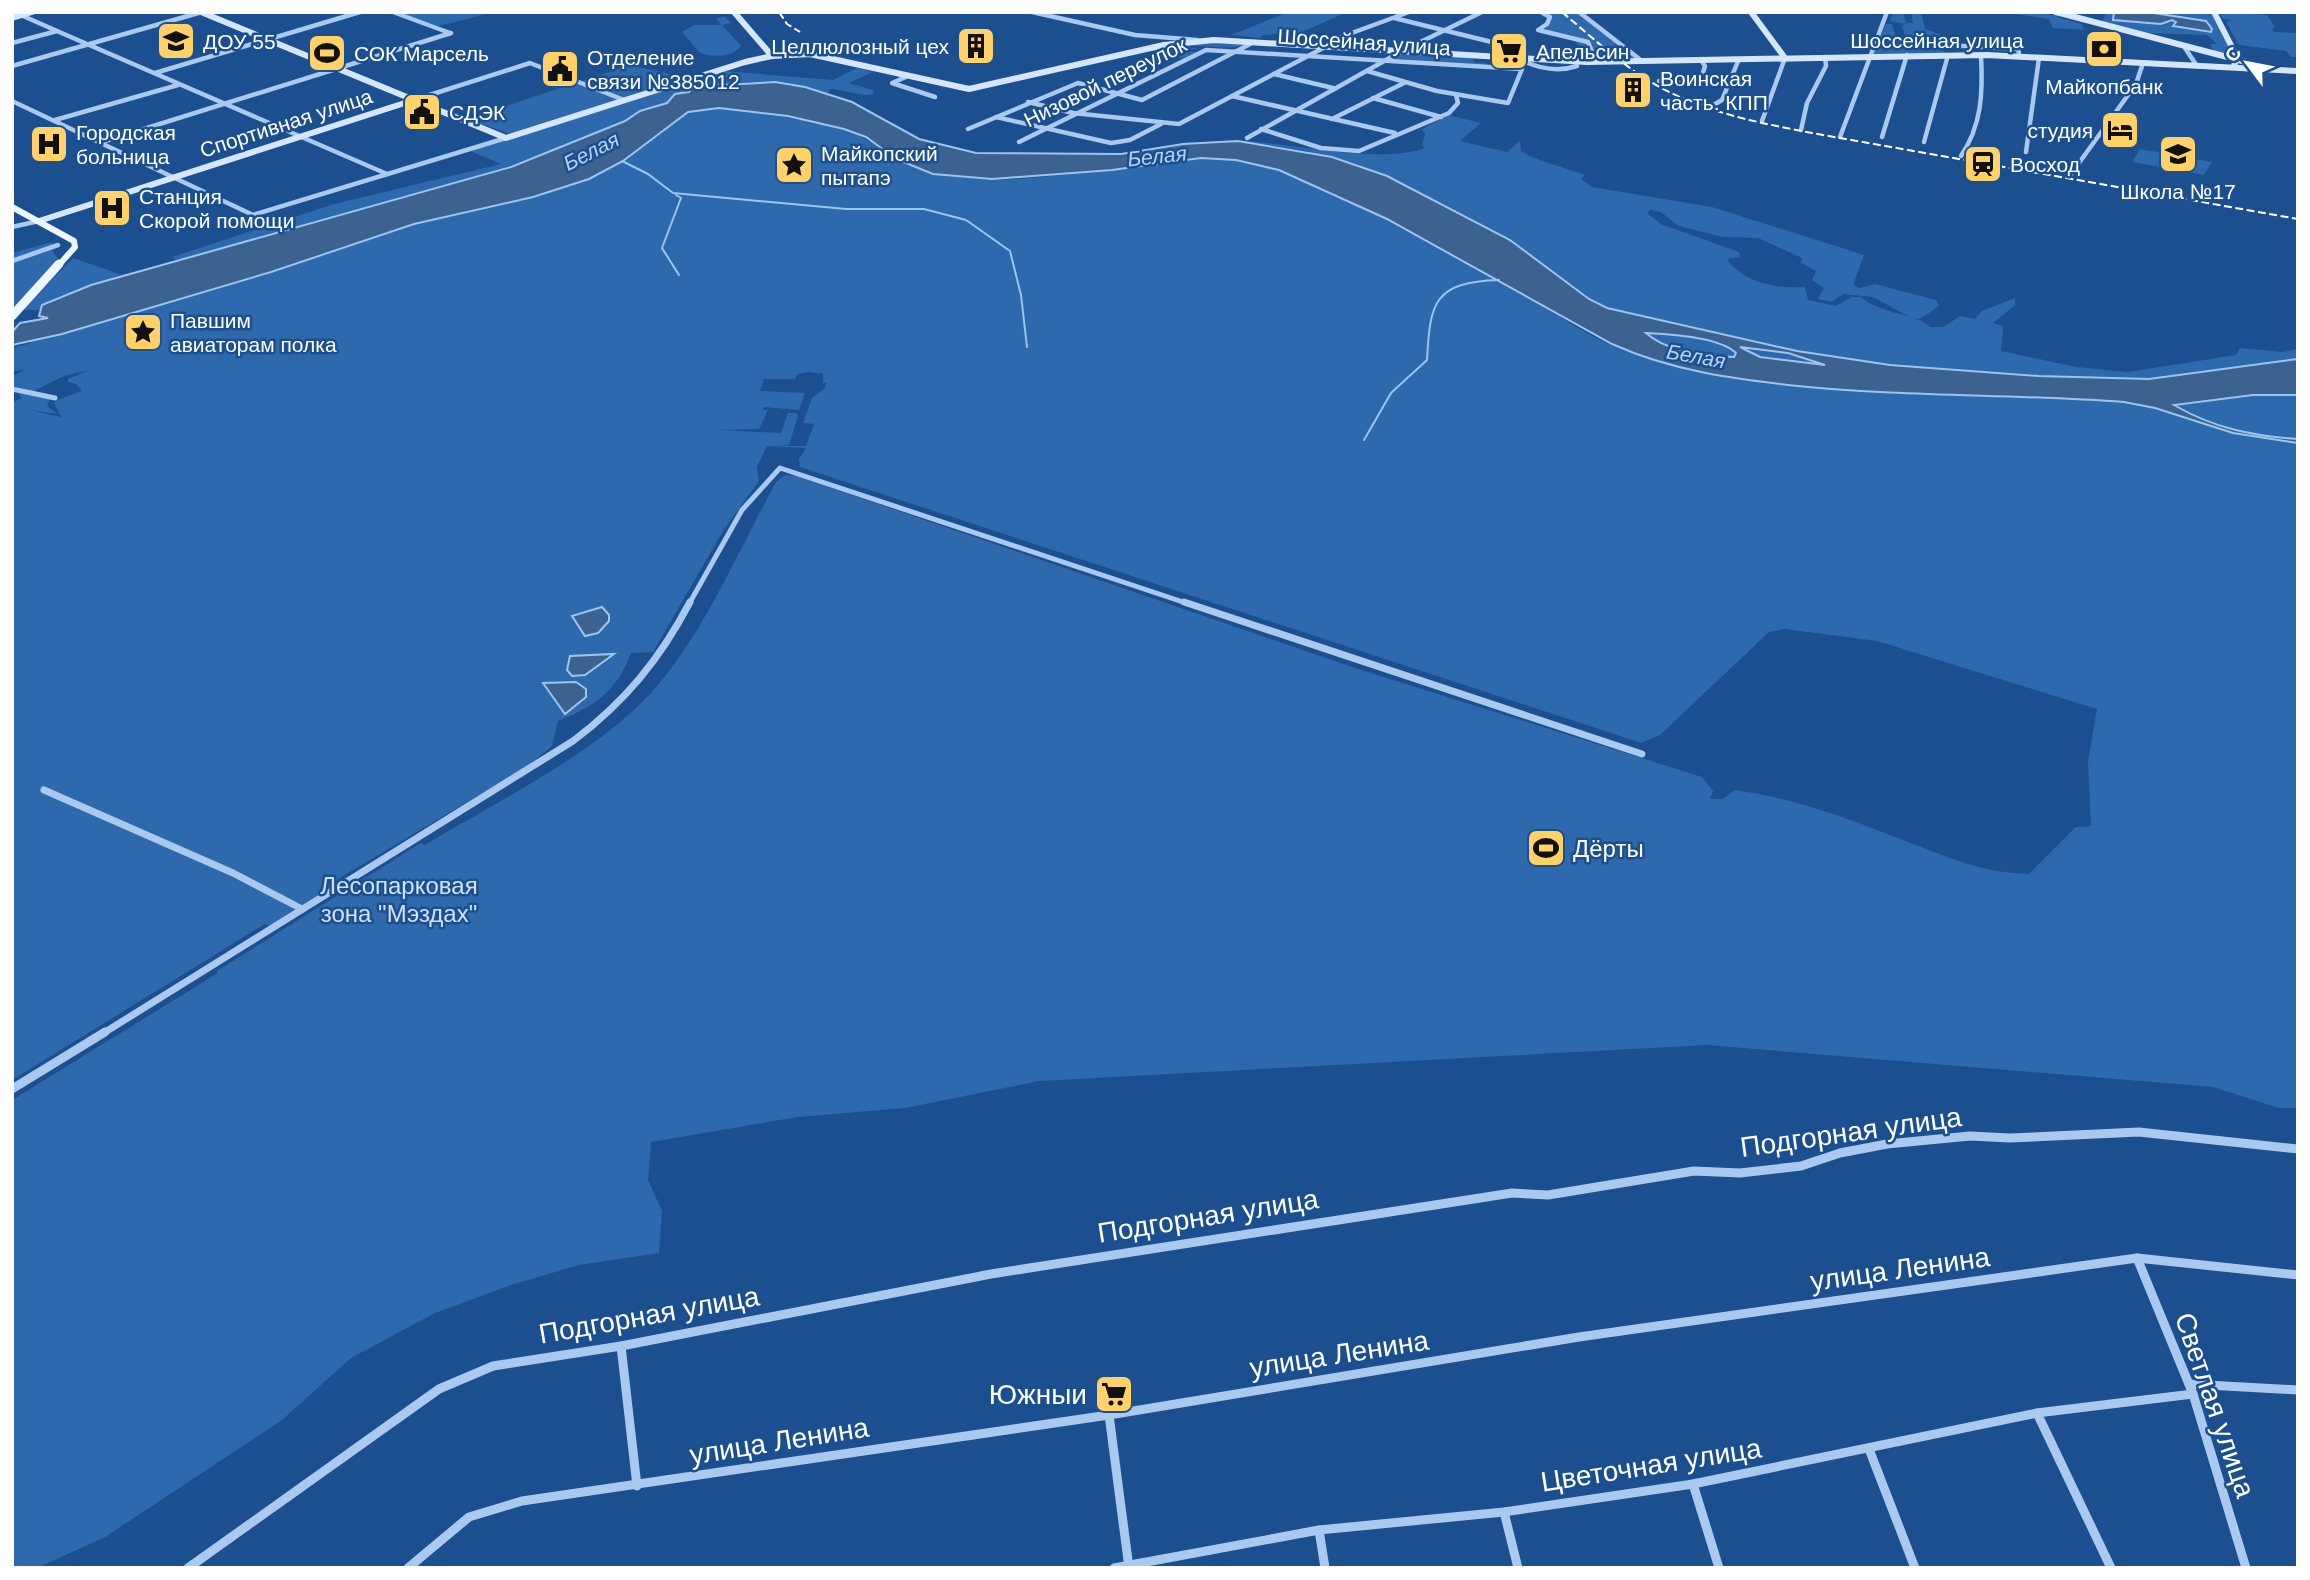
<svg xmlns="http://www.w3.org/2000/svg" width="2310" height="1580" viewBox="0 0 2310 1580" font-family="Arial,sans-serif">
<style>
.green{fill:#2e69ad;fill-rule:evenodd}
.water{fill:#3c6290;stroke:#9cc4f0;stroke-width:2;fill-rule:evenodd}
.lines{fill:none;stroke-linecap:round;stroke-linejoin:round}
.stream{stroke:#9cc4f0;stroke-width:2}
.street-far3{stroke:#a9c9ee;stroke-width:4.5}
.street-far2{stroke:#a9c9ee;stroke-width:5}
.street-far1{stroke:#a9c9ee;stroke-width:7}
.street{stroke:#a9c9ee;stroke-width:9}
.secondary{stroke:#d6e6fa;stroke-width:6}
.primary-far1{stroke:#f0f6ff;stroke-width:6}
.primary{stroke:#f0f6ff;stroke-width:9}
.rail{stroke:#fff;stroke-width:2;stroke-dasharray:8 3.5;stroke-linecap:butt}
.labels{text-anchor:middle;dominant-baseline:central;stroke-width:5;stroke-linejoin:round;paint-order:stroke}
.far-street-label{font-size:21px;fill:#fff;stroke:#1b4f8f}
.far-poi-label{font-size:21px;fill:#fff;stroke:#1b4f8f;text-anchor:start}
.far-water-label{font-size:21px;font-style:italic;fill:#b5d3f5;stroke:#1b4f8f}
.poi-label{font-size:24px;fill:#fff;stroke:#1b4f8f;text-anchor:start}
.park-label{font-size:24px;fill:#cfe3fa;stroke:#1b4f8f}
.near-street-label{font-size:28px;fill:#fff;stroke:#1b4f8f}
.near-poi-label{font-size:28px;fill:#fff;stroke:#1b4f8f;text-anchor:end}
</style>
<rect width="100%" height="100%" fill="#1b4f8f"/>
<g class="green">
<polygon points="398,12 495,12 438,26"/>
<polygon points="1288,12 1347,12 1302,32 1263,35 1260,38 1231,35"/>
<polygon points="1543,12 1576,12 1639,60 1590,59 1595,57 1594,53 1582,54 1575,40 1545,30 1552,17"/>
<polygon points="1893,12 1903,12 1906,23 1913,23 1911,12 1921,12 1925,29 1940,34 1940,37 1905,36 1902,25 1907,24 1890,21"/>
<polygon points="2002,12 2060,15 2057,17 2082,24 2084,30 2053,28 2049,19"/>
<polygon points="2106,12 2114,12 2113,19 2172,20 2176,22 2173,25 2211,32 2206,21 2147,12 2211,12 2234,56 2214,52 2210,44 2217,44 2207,35 2145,33 2102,22"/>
<polygon points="2219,12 2267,15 2275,27 2272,29 2274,32 2298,33 2298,57 2291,57 2286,51 2239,45 2226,22 2232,20 2223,19"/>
<path d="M 725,17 L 731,23 L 722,25 L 741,46 C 732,58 713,57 700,53 L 682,32 L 694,25 L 721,25 L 716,18 Z"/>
<polygon points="1886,24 1892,24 1895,35 1904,36 1905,39 1942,41 1945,53 1873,54"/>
<path d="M 1187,42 L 1249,43 C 1227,53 1207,43 1184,47 L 1203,49 L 1183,50 L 1182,47 L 1179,50 L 1197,52 L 1182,59 L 1175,54 L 1161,55 L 1151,50 Z"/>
<polygon points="1401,53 1471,56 1474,62 1487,63 1483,66 1391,59"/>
<polygon points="630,65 689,78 511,134 466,119"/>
<path d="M 857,68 L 873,72 L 849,83 L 873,90 L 874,94 C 864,98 844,89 830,89 L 828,94 L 775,82 L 692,87 L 689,92 L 676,94 L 667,102 L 640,111 L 625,121 C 481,183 329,223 177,261 L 172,257 L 334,204 L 501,164 L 470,151 L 724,71 L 833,80 Z"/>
<path d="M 719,108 C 761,112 803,116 843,128 C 863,135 876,147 894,158 C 922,175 954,177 986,179 C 1081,184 1188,138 1279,170 C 1300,177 1320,188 1340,197 C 1400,225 1459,256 1516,290 C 1555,313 1596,343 1640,356 C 1797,404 1962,390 2124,402 C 2184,414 2235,435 2298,443 L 2298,1108 L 2279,1108 L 2213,1087 L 1707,1045 L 1039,1081 L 905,1108 L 798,1117 L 651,1142 L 648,1180 L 662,1211 L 659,1253 L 579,1265 L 511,1285 L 435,1313 L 351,1358 L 282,1420 L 105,1537 L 37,1568 L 12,1568 L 12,1100 L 218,973 L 217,971 L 421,843 L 425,845 C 499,800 602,751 658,685 C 708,625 739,549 776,482 L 785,475 L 797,476 L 1355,668 L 1702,777 L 1713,791 L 1710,799 L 1723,799 L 1735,790 C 1794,798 1850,819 1905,841 C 1951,858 1978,872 2029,874 L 2076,827 L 2091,826 L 2088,761 L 2097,709 L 1877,641 L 1785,629 L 1769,632 L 1660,735 L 1641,743 L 800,467 L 799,459 L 806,448 L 767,446 L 757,467 L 759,481 L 723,531 L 653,652 L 631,653 C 617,691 594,707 558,721 L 552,746 L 526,767 L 338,879 L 342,882 L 270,926 L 265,924 L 12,1080 L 12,403 L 22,398 L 19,395 L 21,393 L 50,399 L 47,406 L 58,414 L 30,410 L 61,417 L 54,403 L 57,400 L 82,391 L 76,384 L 68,382 L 68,379 L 89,370 L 64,376 L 34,391 L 12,386 L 12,376 L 25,370 L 12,371 L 12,348 L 31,343 L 32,339 L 62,334 L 271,272 L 414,224 L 533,197 L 589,179 L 623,161 L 688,112 ZM 809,372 L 823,374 L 823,383 L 826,383 L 825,388 L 812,398 L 803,423 L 814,424 L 806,446 L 777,446 L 789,445 L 798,416 L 796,413 L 788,413 L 781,433 L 718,430 L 759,429 L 768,410 L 763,410 L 764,407 L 799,410 L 805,393 L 760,391 L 764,379 L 795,379 L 797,374 Z"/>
<path d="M 1449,115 L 1481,123 L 1460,141 L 1507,152 L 1520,141 L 1521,151 C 1533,160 1567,168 1585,175 L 1581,179 L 1592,187 L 1712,207 L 1864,255 L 1853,285 L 1859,288 L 1875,284 L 1936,300 L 1939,306 L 1920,319 L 1912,318 L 1873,297 L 1843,294 L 1832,302 L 1818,299 L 1824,288 L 1812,280 L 1816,271 L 1801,263 L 1802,258 L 1758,238 L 1723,237 L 1690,229 L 1677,225 L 1661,212 L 1650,210 L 1647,213 L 1661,224 L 1739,252 L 1740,257 L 1727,259 C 1743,283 1778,289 1805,287 L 1808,300 L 1836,306 L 1852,297 L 1861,297 C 1882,315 1916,313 1930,327 L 1943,327 L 1960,316 L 1975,319 L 1982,311 L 2015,298 L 2015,305 L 1993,323 L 2003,326 L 2001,351 L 2076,367 L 2128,372 L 2236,355 L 2240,348 L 2283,352 L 2298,349 L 2298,359 L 2176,377 L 2115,380 L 1890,365 L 1797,351 L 1618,312 L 1589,299 L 1510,240 L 1387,176 L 1355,164 L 1302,150 L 1238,141 C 1290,142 1380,165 1425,148 L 1422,145 L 1425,134 L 1422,129 Z"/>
<polygon points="2140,149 2212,162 2204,175 2132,162"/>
<polygon points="52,242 53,253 58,258 12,310 12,253"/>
<polygon points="73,258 122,275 152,268 91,285 57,301 43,304 40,310 22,310"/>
<path d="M 1644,333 C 1671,334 1716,334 1736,353 L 1734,357 C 1703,355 1671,350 1644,333 Z"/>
<polygon points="1740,347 1788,353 1827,365 1760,357"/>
<path d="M 2253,395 L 2298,395 L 2298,439 C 2252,436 2214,427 2173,404 Z"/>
</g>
<g class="water">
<polygon points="2114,12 2147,12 2206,21 2212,29 2211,32 2173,26 2176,22 2172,20 2161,24 2113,20"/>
<path d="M 775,82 L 805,87 L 852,102 L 919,139 L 976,153 L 1121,154 L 1183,144 L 1238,141 L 1332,157 L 1387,176 L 1510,240 L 1589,299 L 1607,308 L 1797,351 L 1890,365 L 2039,376 L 2149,379 L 2298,359 L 2298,395 L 2253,395 L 2174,405 C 2213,428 2253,436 2298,439 L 2298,443 L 2233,433 L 2155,408 L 2124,402 C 2015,394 1908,397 1798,386 C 1734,379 1672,371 1612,344 L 1387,219 L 1279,170 L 1236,160 L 1201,158 L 1112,170 L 992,179 L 933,174 L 896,159 L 866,137 L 844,129 L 788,116 L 719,108 L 688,112 L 623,161 L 589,179 L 533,197 L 414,224 L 271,272 L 62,334 L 12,345 L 12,332 L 20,323 L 48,318 L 39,316 L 42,305 L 91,285 L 511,167 L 625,121 L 640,111 L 667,103 L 675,94 L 689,92 L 692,87 ZM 1646,333 C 1669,334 1720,337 1736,353 L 1734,357 C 1706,356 1667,352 1646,333 ZM 1740,347 L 1788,353 L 1825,365 L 1760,357 Z"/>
<polygon points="602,607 609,615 609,621 598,633 585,636 572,616"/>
<polygon points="614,654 585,675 572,676 567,670 570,656"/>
<polygon points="576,682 586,689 586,697 565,714 543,683"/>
</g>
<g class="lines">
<g class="stream">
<polyline points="622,161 648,174 673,193 846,209 924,209 966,220 1010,251 1021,295 1027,347"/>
<polyline points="676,195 681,198 662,248 679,275"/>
<path d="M 1364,440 L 1391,393 L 1427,360 C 1430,302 1434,282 1499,280"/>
</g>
<g class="street-far3">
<polyline points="14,12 57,31"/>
<polyline points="393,12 450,33"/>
<polyline points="1032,12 1135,35 1197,40"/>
<polyline points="1541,12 1550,17 1547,24 1538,30 1588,42 1593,54 1587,62"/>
<polyline points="1579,12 1642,61"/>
<path d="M 1394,18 L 1508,46 L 1519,52 L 1517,58 C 1536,68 1556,73 1577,66 L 1576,62"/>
<polyline points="2015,40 2019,53"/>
<polyline points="12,43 57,31 387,174"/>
<polyline points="1945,45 2018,49"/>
<polyline points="2185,48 2197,66"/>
<polyline points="12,66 202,12"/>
<polyline points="155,73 360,12"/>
<polyline points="1274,74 1333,88"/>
<polyline points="906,77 892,83 935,97"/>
<polyline points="1659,81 1694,84 1702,76 1705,66 1701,60"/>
<polyline points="1232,96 1395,133"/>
<polyline points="1373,98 1441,117"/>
<polyline points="414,100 530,63 624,100"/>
<polyline points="12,101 253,215 506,138"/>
<polyline points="1028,102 1073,113 1179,124 1327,46 1330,41 1409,12"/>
<polyline points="1712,106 1722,100 1739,59"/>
<polyline points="996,117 1111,143 1130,140 1161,124"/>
<polyline points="1332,119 1404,83"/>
<polyline points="55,120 178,85"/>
<polyline points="1762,121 1785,58"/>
<polyline points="968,129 1078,83 1142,100 1254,42"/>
<polyline points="1261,129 1321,148 1359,151 1449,113 1458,103 1456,95"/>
<polyline points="1801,130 1807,103 1826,66 1825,57"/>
<polyline points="1840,137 1887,12"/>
<polyline points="1882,137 1907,55"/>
<polyline points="1247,138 1402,51 1482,12"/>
<polyline points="102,142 451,33"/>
<polyline points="1019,142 1206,50 1522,69 1508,103 1437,91 1367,71"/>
<polyline points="1924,142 1948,55"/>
<polyline points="2026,152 2039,58"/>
<path d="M 1961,156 C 1982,125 1983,92 1981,55"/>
<polyline points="2071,174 2136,84 2143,63"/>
<polyline points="12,227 39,221"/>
<polyline points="12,261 58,245"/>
</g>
<g class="street-far2">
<polyline points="12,389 55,398"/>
<polyline points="689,604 742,510 780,468 1189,604"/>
</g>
<g class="street-far1">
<polyline points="1184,602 1642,754"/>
<polyline points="44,790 233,873 302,909"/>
<path d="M 102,1034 L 573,741 C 625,702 660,659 690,602"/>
</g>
<g class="street">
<polyline points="12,1089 105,1032"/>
<polyline points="2137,1258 2193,1394 2246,1568"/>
<polyline points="621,1346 637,1486"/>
<polyline points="2189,1384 2298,1390"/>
<polyline points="2037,1413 2111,1568"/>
<polyline points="1109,1415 1129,1568"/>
<polyline points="1869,1449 1915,1568"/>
<polyline points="1693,1484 1719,1568"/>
<polyline points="1504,1512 1518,1568"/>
<polyline points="1319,1530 1325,1568"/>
<polyline points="188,1568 439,1389 493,1366 621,1346 991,1274 1512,1193 1548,1195 1694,1171 1740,1173 1801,1166 1840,1153 1887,1144 1970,1136 2010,1138 2139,1132 2298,1149"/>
<polyline points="408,1568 469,1517 522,1501 1109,1415 1579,1337 2137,1258 2298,1275"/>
<polyline points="1114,1568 1319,1530 1504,1512 1693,1484 2037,1413 2193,1394"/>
</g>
<g class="secondary">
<polyline points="201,12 506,138 745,62 772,56 810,54 969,89 1164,45 1214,40 1587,62 1987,55 2298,71"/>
<polyline points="734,12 772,56"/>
<polyline points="1751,12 1785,58"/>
<polyline points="2056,12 2250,63"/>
<polyline points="2214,12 2237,57 2234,66"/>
<polyline points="12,18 32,12"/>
<polyline points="39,221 414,100"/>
</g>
<polyline class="primary-far1" points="12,207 74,241 75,247 58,266"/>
<polyline class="primary" points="12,316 59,264"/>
<g class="rail">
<polyline points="779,12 787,24 800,32"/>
<path d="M 1562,12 C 1588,34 1614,58 1643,77 C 1693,110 1754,122 1812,133 L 2298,219"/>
</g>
</g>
<defs>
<symbol id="school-square" viewBox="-11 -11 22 22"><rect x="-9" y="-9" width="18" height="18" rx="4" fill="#ffd166" stroke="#1b4f8f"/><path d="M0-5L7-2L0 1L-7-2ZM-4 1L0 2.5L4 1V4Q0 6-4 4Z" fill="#111"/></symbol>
<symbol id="building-square" viewBox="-11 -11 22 22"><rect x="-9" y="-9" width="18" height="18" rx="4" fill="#ffd166" stroke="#1b4f8f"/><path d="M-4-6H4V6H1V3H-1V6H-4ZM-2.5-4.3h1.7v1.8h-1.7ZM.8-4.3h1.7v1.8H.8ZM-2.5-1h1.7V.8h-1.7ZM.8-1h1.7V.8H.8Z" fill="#111"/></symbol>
<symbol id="bank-square" viewBox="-11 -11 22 22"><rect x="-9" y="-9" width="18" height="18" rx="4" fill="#ffd166" stroke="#1b4f8f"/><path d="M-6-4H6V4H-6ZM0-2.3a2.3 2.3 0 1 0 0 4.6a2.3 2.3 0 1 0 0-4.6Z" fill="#111"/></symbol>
<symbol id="supermarket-square" viewBox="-11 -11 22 22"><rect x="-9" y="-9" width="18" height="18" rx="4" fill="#ffd166" stroke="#1b4f8f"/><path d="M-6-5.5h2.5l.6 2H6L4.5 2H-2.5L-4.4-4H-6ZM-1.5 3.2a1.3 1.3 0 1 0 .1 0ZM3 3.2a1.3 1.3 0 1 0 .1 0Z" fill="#111"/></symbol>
<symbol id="stadium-square" viewBox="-11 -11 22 22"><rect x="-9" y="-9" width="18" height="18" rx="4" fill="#ffd166" stroke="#1b4f8f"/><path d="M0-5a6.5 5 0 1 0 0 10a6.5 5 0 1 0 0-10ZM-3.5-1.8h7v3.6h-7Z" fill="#111"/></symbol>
<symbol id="civic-square" viewBox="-11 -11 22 22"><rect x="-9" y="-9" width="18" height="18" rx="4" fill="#ffd166" stroke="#1b4f8f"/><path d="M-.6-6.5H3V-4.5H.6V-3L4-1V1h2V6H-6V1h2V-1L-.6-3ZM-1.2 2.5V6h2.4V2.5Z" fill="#111"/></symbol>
<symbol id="hotel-square" viewBox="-11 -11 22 22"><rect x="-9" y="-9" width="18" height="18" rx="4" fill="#ffd166" stroke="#1b4f8f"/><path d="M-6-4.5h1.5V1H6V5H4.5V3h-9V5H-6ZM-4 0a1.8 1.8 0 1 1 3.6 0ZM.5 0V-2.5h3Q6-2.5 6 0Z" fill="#111"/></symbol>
<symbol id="hospital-square" viewBox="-11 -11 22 22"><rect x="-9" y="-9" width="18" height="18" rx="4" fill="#ffd166" stroke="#1b4f8f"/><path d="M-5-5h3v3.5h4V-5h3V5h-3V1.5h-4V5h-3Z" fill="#111"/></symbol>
<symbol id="station-square" viewBox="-11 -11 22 22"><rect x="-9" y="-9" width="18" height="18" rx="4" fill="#ffd166" stroke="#1b4f8f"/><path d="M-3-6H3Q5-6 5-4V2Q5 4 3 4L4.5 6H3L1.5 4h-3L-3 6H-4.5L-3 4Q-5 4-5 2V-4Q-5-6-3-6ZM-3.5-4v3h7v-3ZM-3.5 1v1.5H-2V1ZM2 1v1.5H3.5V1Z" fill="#111"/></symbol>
<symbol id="sight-square" viewBox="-11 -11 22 22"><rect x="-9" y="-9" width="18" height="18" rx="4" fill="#ffd166" stroke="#1b4f8f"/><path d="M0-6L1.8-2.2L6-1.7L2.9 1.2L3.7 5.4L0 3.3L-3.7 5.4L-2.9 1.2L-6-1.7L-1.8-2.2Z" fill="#111"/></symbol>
</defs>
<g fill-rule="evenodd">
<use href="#school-square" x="154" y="19" width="44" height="44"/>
<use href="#building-square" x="954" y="24" width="44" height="44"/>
<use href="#bank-square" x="2082" y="27" width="44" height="44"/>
<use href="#supermarket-square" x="1487" y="29" width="44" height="44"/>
<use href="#stadium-square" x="305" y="31" width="44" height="44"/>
<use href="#civic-square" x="538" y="47" width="44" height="44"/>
<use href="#building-square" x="1611" y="68" width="44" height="44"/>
<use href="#civic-square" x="400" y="90" width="44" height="44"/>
<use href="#hotel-square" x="2098" y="108" width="44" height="44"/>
<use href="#hospital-square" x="27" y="122" width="44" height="44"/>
<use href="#school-square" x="2156" y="132" width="44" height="44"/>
<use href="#station-square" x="1961" y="142" width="44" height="44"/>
<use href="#sight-square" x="772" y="143" width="44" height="44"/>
<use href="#hospital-square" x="90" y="186" width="44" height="44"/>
<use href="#sight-square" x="121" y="310" width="44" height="44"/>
<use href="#stadium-square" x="1524" y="826" width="44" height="44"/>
<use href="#supermarket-square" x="1092" y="1372" width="44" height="44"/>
</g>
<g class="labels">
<g class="far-street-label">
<text x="1937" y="40">Шоссейная улица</text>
<text transform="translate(1364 42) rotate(4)">Шоссейная улица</text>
<text transform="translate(1105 82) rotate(-26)">Низовой переулок</text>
<text transform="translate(286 123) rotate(-18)">Спортивная улица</text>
</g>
<g class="far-poi-label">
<text x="203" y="41">ДОУ 55</text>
<text x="949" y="46" text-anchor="end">Целлюлозный цех</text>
<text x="1536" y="51">Апельсин</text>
<text x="354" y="53">СОК Марсель</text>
<text x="587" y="57">Отделение<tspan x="587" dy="24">связи №385012</tspan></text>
<text x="1660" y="78">Воинская<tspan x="1660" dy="24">часть. КПП</tspan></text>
<text x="2104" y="86" text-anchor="middle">Майкопбанк</text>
<text x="449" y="112">СДЭК</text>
<text x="2093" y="130" text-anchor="end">студия</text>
<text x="76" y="132">Городская<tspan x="76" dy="24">больница</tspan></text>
<text x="821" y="153">Майкопский<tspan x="821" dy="24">пытапэ</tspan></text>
<text x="2010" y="164">Восход</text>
<text x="2178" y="191" text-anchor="middle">Школа №17</text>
<text x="139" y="196">Станция<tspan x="139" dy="24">Скорой помощи</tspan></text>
<text x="170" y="320">Павшим<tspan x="170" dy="24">авиаторам полка</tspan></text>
</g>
<g class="far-water-label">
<text transform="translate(591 151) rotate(-27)">Белая</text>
<text transform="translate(1157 156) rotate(-6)">Белая</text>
<text transform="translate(1696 356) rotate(10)">Белая</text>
</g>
<g class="poi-label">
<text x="1573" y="848">Дёрты</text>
</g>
<g class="park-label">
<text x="399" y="885">Лесопарковая<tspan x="399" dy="28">зона "Мэздах"</tspan></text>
</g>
<g class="near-street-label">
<text transform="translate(1851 1132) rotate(-8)">Подгорная улица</text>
<text transform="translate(1208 1216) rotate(-9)">Подгорная улица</text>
<text transform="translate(1900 1269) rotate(-8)">улица Ленина</text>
<text transform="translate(649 1315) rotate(-10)">Подгорная улица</text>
<text transform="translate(1339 1354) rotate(-9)">улица Ленина</text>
<text transform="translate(2215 1405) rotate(71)">Светлая улица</text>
<text transform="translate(779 1441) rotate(-9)">улица Ленина</text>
<text transform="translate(1651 1465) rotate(-9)">Цветочная улица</text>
</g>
<g class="near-poi-label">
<text x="1087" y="1394">Южныи</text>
</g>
</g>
<rect width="2310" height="1580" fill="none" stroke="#ffffff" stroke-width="28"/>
<g transform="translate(2247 63) rotate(302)" stroke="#1b4f8f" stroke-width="5" paint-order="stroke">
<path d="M0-5L12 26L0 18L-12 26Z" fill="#ffffff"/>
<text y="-10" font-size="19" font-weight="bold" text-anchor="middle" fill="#ffffff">С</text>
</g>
</svg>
